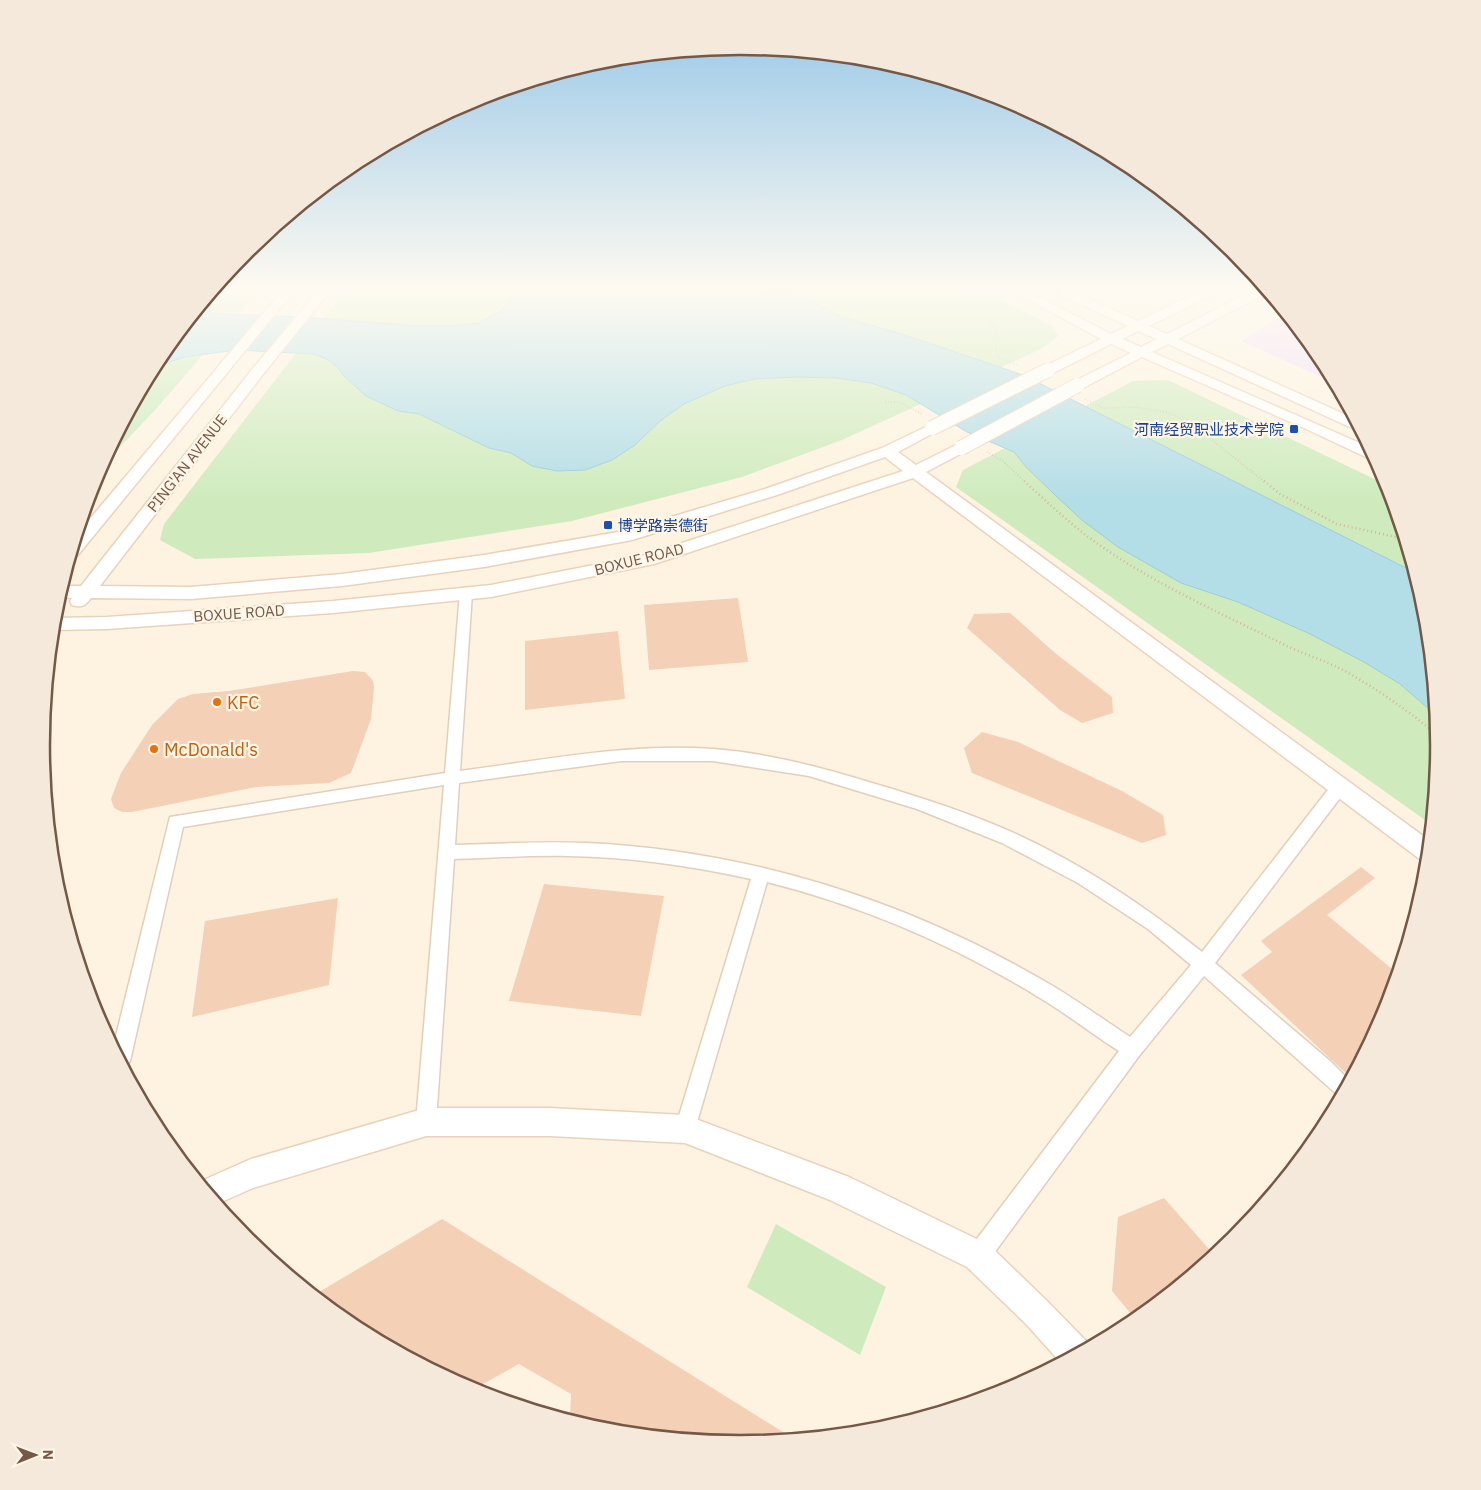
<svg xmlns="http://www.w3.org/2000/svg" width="1481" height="1490" viewBox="0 0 1481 1490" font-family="'IBM Plex Sans','Noto Sans SC',sans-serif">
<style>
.education{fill:#f0ddf9}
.green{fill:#cfebbe}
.water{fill:#b4dee7;stroke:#9aced9}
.building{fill:#f4d0b7}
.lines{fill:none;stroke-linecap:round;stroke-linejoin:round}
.street-casing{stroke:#e1cfbc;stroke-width:3}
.secondary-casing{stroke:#e9d2bb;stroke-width:3}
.path-far2{stroke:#d8b49a;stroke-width:2;stroke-dasharray:0.5 2.5;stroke-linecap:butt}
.path-far1{stroke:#d8b49a;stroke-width:2.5;stroke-dasharray:1 3;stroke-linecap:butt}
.path{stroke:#d8b49a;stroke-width:4;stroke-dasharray:1 4.5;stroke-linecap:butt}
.street{fill:#fff;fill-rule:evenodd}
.secondary{fill:#fff;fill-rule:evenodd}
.secondary-bridge-casing{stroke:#e9d2bb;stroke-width:16;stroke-linecap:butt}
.secondary-bridge{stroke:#fff;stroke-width:14}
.transit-dot{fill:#1a4fb4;stroke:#fff6e7;stroke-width:2}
.food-dot{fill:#e8710a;stroke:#fff6e7;stroke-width:2}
.labels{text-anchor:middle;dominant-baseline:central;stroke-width:4.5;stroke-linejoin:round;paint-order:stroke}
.far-transit-label{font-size:15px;fill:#164399;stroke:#fff6e7;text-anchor:end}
.far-street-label{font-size:15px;fill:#755846;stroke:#fff6e7}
.food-label{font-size:18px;fill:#c56008;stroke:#fff6e7;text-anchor:start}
.rim{fill:none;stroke:#755846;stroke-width:2.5}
</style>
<rect width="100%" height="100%" fill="#fdf3e0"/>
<polygon class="education" points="1287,313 1322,357 1337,384 1241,341"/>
<g class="green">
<polygon points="213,291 258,291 156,409 100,468 159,356"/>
<polygon points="344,291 983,291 1053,326 1058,336 1041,349 842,440 742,477 572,521 369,553 195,559 160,540 164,524"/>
<polygon points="1168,380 1389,486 1426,609 1440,745 1432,825 956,487 963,470 1133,381"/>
<polygon points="776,1224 886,1287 860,1355 747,1287"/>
</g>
<polygon class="water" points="512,291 790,291 837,315 914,338 1023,375 1416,573 1426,609 1437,716 1400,684 1364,662 1308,633 1238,602 1181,583 1118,547 1083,521 1054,494 1026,467 1014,452 967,432 906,395 871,383 837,378 799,377 754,379 725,386 684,404 660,421 635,445 612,460 585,470 557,471 532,466 511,453 489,448 419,414 398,411 366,396 345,377 338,368 327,359 314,354 236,350 185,357 154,367 159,356 201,306 207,311 220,314 303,317 416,326 451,326 480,323 500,311 508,304"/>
<g class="building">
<polygon points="738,598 748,662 649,670 644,605"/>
<polygon points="1010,613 1055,653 1112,697 1113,713 1082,723 1060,710 967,628 974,614"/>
<polygon points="618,631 625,699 525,710 525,641"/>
<polygon points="353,671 365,672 373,681 374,688 371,719 351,773 329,783 256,787 132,812 122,812 114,808 111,799 121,773 152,725 178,699 193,694 229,691"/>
<polygon points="982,732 1018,742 1122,791 1163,815 1166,835 1142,843 972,773 964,748"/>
<polygon points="1361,867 1375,878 1327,915 1398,974 1386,1013 1351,1078 1241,975 1272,952 1261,941"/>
<polygon points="544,884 664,896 641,1016 509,1001"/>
<polygon points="338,898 329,985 192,1017 205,921"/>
<polygon points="1164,1198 1215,1256 1136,1320 1112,1291 1118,1217"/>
<polygon points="442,1219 794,1439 740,1444 604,1431 570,1420 571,1394 519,1364 472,1390 352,1326 314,1295"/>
</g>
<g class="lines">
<defs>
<path id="street" d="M 466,589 L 472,593 L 460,771 C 544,760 629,743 713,749 C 767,753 820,767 872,783 C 920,797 969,813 1014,833 C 1082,864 1144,905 1202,952 L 1334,782 L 1340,780 L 1346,782 L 1348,786 L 1346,790 L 1215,963 L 1330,1061 L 1350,1081 L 1341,1098 L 1204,976 L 1139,1056 L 986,1264 L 978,1267 L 970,1264 L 967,1256 L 970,1248 L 1119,1051 C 1092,1034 1067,1014 1040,998 C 956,946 863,906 767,882 L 695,1129 L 692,1136 L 685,1139 L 678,1136 L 675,1129 L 751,879 C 692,866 630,857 569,856 C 531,855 493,858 454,859 L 436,1122 L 433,1129 L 426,1132 L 419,1129 L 416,1122 L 444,785 L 183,827 L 130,1061 L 124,1069 L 113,1048 L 170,817 L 445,773 L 460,593 ZM 621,761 L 713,761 L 809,776 L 917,809 L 1002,843 L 1078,883 L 1148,929 L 1191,965 L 1130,1037 C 1104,1020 1078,1001 1051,985 C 909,901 752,851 587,843 C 543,841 499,844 455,845 L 459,783 Z"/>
<g id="secondary">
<polygon points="282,291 294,291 78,555 71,556 78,533"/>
<path d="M 318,291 L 330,291 L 264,373 L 100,586 L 191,587 L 342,574 L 484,555 L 624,531 L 765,489 L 882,448 L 932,424 L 937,425 L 939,428 L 937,431 L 898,452 L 916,465 L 956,445 L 966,445 L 969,448 L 966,451 L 926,472 L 1430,841 L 1428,862 L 1421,860 L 913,478 L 654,564 L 491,597 L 333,613 L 107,629 L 53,630 L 54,618 L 107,617 L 333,601 L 491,585 L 645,555 L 903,471 L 885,457 L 777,495 L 632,540 L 484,567 L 342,586 L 191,599 L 91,598 C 85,606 82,608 72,605 L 70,601 L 72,598 L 58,597 L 61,586 L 81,586 L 254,367 Z"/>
<path d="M 1012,291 L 1027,291 L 1111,334 L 1128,326 L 1058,294 L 1056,291 L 1071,291 L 1138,321 L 1200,291 L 1215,291 L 1213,294 L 1149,326 L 1167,334 L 1252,291 L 1267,291 L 1265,294 L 1178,339 L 1355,419 L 1361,430 L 1354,429 L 1168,344 L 1152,352 L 1371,448 L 1377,460 L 1370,459 L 1304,428 L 1142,357 L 1083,388 L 1073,388 L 1071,385 L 1073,382 L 1131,353 L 1111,344 L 1053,373 L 1043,373 L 1041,370 L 1043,367 L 1101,339 ZM 1138,331 L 1157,339 L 1141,347 L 1122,339 Z"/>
<polygon points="426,1108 550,1108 685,1115 849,1177 989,1245 1048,1302 1088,1343 1090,1347 1061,1363 1026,1324 967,1267 830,1200 685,1143 550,1136 426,1136 253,1188 217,1204 199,1182 251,1159"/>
</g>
</defs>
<use href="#street" class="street-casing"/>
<use href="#secondary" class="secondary-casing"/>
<g class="path-far2">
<polyline points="973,291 996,331 996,356 1019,366"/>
<polyline points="1085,399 1103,408 1135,407 1166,412 1188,421 1266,483"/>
<polyline points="885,402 899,402 923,415"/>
<polyline points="987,452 1003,461 1026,483"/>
</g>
<g class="path-far1">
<path d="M 1024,481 C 1045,500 1065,519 1087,536 C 1146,580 1214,610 1279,642 C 1300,653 1324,660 1345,671 C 1377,689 1407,710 1435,733"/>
<polyline points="1264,481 1280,494 1337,524 1405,539"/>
</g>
<polyline class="path" points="1434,732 1439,736"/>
<use href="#street" class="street"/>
<use href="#secondary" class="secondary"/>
<defs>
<g id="secondary-bridge">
<polyline points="932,428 1048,370"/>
<polyline points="961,448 1078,385"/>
</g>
</defs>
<use href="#secondary-bridge" class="secondary-bridge-casing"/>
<use href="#secondary-bridge" class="secondary-bridge"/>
</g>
<linearGradient id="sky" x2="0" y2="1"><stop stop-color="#93c5e8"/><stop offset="0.58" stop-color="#fefaf1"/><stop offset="1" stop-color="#fefaf1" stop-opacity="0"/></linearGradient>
<rect width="1481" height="499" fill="url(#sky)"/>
<g class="transit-dot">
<rect x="1289" y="424" width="10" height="10" rx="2.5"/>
<rect x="603" y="520" width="10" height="10" rx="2.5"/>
</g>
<g class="food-dot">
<circle cx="217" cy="702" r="5"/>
<circle cx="154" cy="749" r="5"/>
</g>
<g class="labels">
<g class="far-transit-label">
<text x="1284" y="429">河南经贸职业技术学院</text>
<text x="618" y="525" text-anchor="start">博学路崇德街</text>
</g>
<g class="far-street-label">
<text transform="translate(187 463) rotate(-52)">PING'AN AVENUE</text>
<text transform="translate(639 559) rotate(-14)">BOXUE ROAD</text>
<text transform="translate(239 613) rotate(-4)">BOXUE ROAD</text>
</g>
<g class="food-label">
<text x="227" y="702">KFC</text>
<text x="164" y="749">McDonald's</text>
</g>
</g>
<path d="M0 0H1481V1490H0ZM50 745a690 690 0 1 1 1380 0a690 690 0 1 1-1380 0Z" fill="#f4e9da" fill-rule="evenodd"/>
<path class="rim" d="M50 745a690 690 0 1 1 1380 0a690 690 0 1 1-1380 0Z"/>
<g transform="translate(35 1455) rotate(89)" stroke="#fff6e7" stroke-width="4" paint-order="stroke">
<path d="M0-4L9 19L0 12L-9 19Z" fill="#755846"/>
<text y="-8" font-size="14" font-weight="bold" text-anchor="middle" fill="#755846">N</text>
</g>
</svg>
